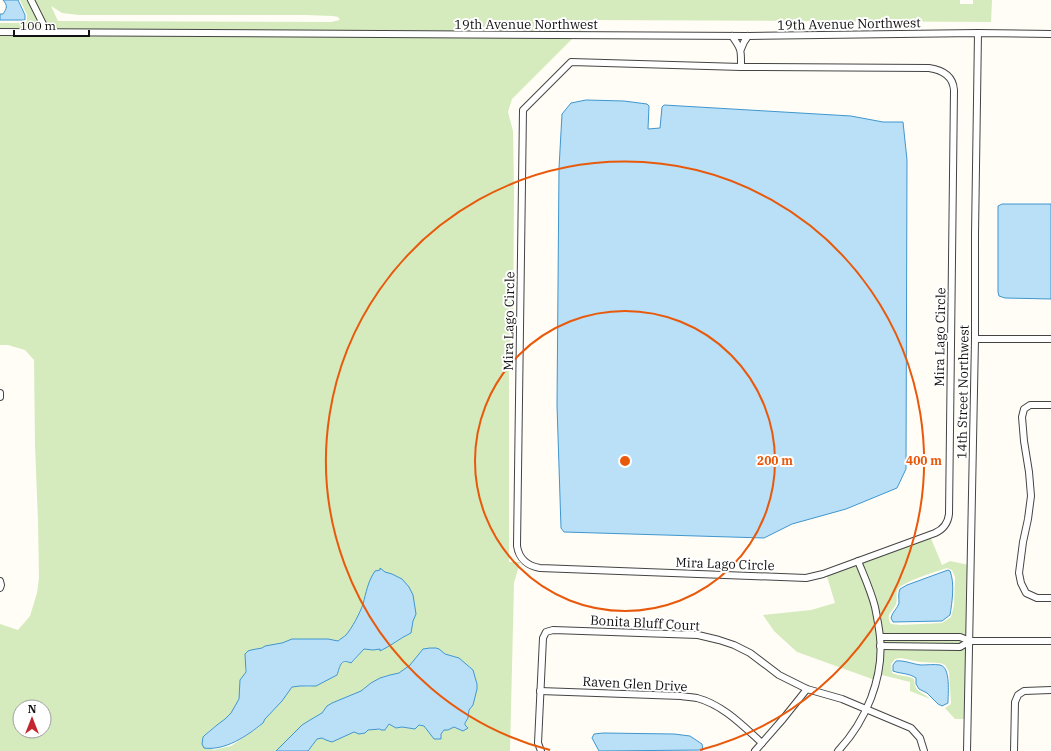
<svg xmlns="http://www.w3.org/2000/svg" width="1051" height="751" viewBox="0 0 1051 751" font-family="'IBM Plex Serif',serif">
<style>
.green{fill:#d5ebbd;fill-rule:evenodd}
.water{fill:#b9e0f7;stroke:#3f96cf}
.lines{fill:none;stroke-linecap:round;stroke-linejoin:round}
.minor-casing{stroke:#444;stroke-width:8}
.minor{stroke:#fff;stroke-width:6}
.ring{fill:none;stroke:#e8590c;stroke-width:2}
.labels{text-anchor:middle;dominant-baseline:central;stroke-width:4;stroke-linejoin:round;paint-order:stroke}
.street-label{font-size:13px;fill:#111;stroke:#fff}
.centre{fill:#e8590c;stroke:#fff;stroke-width:2}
.ring-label{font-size:12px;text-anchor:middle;font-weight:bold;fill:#e8590c;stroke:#fff;stroke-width:4;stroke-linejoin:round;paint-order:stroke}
</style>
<rect width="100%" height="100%" fill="#fffdf5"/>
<g class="green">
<polygon points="20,0 28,0 43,29 0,29 0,23 25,23 27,21 27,15"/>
<path d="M 34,0 L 960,0 L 960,4 L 973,4 L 973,0 L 992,0 L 991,22 L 591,20 L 579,32 L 49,29 ZM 51,6 L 62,13 L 79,15 L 306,15 L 333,16 L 338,17 L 340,20 L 331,22 L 58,21 Z"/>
<path d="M 0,35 L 573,38 L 512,99 L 508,112 L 513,131 L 514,192 L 513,334 L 509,344 L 509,562 L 520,562 L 514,583 L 510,751 L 308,751 L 317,739 L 322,738 L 326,740 L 354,732 L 359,734 L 365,733 L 368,730 L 386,730 L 389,724 L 396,728 L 402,727 L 415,729 L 419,725 L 424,726 L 434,739 L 441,739 L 441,734 L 444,730 L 448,730 L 454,727 L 461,730 L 467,728 C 464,723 467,723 468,718 C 469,716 469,712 469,710 L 470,708 L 476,694 L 473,670 L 464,662 L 456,657 L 445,654 L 439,649 L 436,648 L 423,649 C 416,658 409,669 398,673 C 395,675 392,674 389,675 C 380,677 367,685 361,691 L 332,703 L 327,706 L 322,713 L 310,720 L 302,725 L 276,751 L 0,751 L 0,624 L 18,630 L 30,616 L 37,593 L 39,578 L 38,521 L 35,445 L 34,360 L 25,350 L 8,345 L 0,345 ZM 377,570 L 392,574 L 416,614 L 413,621 L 411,633 L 394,643 L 389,647 L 373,650 L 364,649 L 361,652 L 354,661 L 341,663 L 339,666 L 339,670 L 310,687 L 300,686 L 292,687 L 282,701 L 265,719 L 263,723 L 258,728 L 231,746 L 213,750 L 203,737 C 209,729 219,725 227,717 C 241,704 247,674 245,654 L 251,650 L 262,648 L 266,646 L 282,643 L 292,639 L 328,639 L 338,641 C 340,639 343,637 346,635 C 352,629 360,613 363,605 C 367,592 367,580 377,570 ZM 20,707 L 44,707 L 44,731 L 20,731 Z"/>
<path d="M 930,536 L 942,565 L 950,561 L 969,565 L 967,637 L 960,634 L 906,634 L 959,640 L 964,641 L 959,644 L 906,649 L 959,650 L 967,646 L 966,719 L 955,719 L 945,708 L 950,705 L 951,703 L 949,672 L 945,665 L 940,663 L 920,662 L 901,658 L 895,659 L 891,664 L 892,673 C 899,676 907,675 914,679 C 915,694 921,690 930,699 L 910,691 L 910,682 L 878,674 L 875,680 L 797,652 L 774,631 L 763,615 L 811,610 L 835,603 L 826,573 ZM 947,568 L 952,570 L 955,577 L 954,605 L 951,617 L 942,623 L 901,625 L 891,624 C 885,613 893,612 896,604 C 898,599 895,594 898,589 C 902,582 938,571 947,568 Z"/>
</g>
<g class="water">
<path d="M 3,0 L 18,0 L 25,15 L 25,20 L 0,20 L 0,14 L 3,14 C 7,8 8,6 3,0 Z"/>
<polygon points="586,100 624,101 647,104 649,106 648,129 660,128 662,107 664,105 851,116 883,122 903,122 907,160 906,469 897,488 846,509 792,524 764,538 564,532 561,528 557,405 559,168 562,114 571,103"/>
<polygon points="1002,204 1051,204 1051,299 1005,298 999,296 998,292 998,206"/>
<path d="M 380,568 L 385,572 L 392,574 L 402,579 L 409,587 L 413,595 L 416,614 L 413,621 L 411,633 C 400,638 391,646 380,651 L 380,649 L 373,650 L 364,649 L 351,663 C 340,658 340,667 337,675 L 316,686 L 300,686 L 292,687 L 282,701 L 265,719 L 263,723 C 247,736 225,751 204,748 L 202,744 L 203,737 L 205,735 L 217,725 L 225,719 L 231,713 L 239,699 L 240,680 L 246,672 L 245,654 L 248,651 L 251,650 L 262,648 L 265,646 L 282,643 L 292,639 L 328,639 L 338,641 C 340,639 344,637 346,635 C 352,628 360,613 363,604 C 366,593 368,581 375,571 L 380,570 Z"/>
<path d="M 948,570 L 950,571 C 955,583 952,603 950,615 L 942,621 L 893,622 L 891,618 C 892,612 898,608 899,603 C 899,598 898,594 900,589 L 907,585 Z"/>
<polygon points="430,648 436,648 439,649 445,654 459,658 473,670 477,684 477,689 473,705 469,710 468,718 465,723 465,725 468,728 463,731 454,727 448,730 444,730 441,734 441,739 434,739 424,726 419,725 415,729 402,727 396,728 389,724 385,730 381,730 380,729 368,730 365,733 359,734 354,732 332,742 326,740 322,738 317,739 308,751 276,751 302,725 310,720 322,713 327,706 332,703 361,691 371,683 380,678 390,675 399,673 410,665 423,649"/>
<path d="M 896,661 C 904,660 912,664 921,665 C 927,665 934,664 940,665 C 951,667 948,694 948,703 L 942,706 L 938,704 L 927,693 L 919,689 L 916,684 L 916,678 C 909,673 901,674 893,671 L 893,665 Z"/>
<polygon points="603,733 674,734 690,736 702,744 703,750 599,751 592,738 594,734"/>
</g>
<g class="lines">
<defs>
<g id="minor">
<polyline points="31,0 47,32"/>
<polyline points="0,32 748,36 978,33 1051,34"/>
<path d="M 732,36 C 742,50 741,50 741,67"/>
<polyline points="741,49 744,42 748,36"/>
<path d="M 571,62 L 741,67 L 929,68 C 943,70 953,76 954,90 L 949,514 C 948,523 944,529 935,533 L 823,574 L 806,578 L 540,568 C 528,566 519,559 517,546 L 523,110 Z"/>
<polyline points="975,339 1051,339"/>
<polyline points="0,393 0,397"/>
<polyline points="1051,405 1030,405 1024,409 1022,417 1024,441 1029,472 1031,496 1028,519 1023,542 1019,573 1021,583 1026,593 1037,598 1051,598"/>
<polyline points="0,581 1,585 0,588"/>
<polyline points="880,637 960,637 970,641 1051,641"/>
<polyline points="880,646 960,647 970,641"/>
<path d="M 540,691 L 681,696 C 686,697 691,697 697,698 C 723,705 742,725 762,743"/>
<polyline points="541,751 538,743 543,638 546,632 553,630 698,635 719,640 734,645 750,653 779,675 807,689 842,699 911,728 920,738 924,751"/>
<polyline points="755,751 783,719 807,689"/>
<path d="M 838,751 C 866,721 884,678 880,637 C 879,627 877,617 875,607 C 871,591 864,576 858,561"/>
<polyline points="967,751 975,339 975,234 978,33"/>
<polyline points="1014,751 1015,702 1018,695 1024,691 1051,690"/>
</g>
</defs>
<use href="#minor" class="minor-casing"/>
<use href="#minor" class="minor"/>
</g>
<g class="ring">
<circle cx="625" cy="461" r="150"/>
<path d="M550 750A299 299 0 1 1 700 750"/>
</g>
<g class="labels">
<g class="street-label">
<text x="526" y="24">19th Avenue Northwest</text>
<text transform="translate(849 24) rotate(-1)">19th Avenue Northwest</text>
<text transform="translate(509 321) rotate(-89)">Mira Lago Circle</text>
<text transform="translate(940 337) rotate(-89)">Mira Lago Circle</text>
<text transform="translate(963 392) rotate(-89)">14th Street Northwest</text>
<text transform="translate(725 564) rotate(2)">Mira Lago Circle</text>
<text transform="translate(645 623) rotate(3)">Bonita Bluff Court</text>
<text transform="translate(635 684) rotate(3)">Raven Glen Drive</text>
</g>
</g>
<circle cx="625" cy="461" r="6" class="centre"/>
<g class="ring-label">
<text x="775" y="465">200 m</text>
<text x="924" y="465">400 m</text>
</g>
<g transform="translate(32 719)"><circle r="19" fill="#ffffff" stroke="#a0a0a0"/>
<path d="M0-3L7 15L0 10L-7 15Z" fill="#c4262e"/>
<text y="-6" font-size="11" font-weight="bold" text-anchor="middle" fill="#111111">N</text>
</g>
<path d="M14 30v6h75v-6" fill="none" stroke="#111111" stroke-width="2"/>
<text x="20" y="30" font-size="12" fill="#111111" stroke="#ffffff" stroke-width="3" paint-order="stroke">100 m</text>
</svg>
